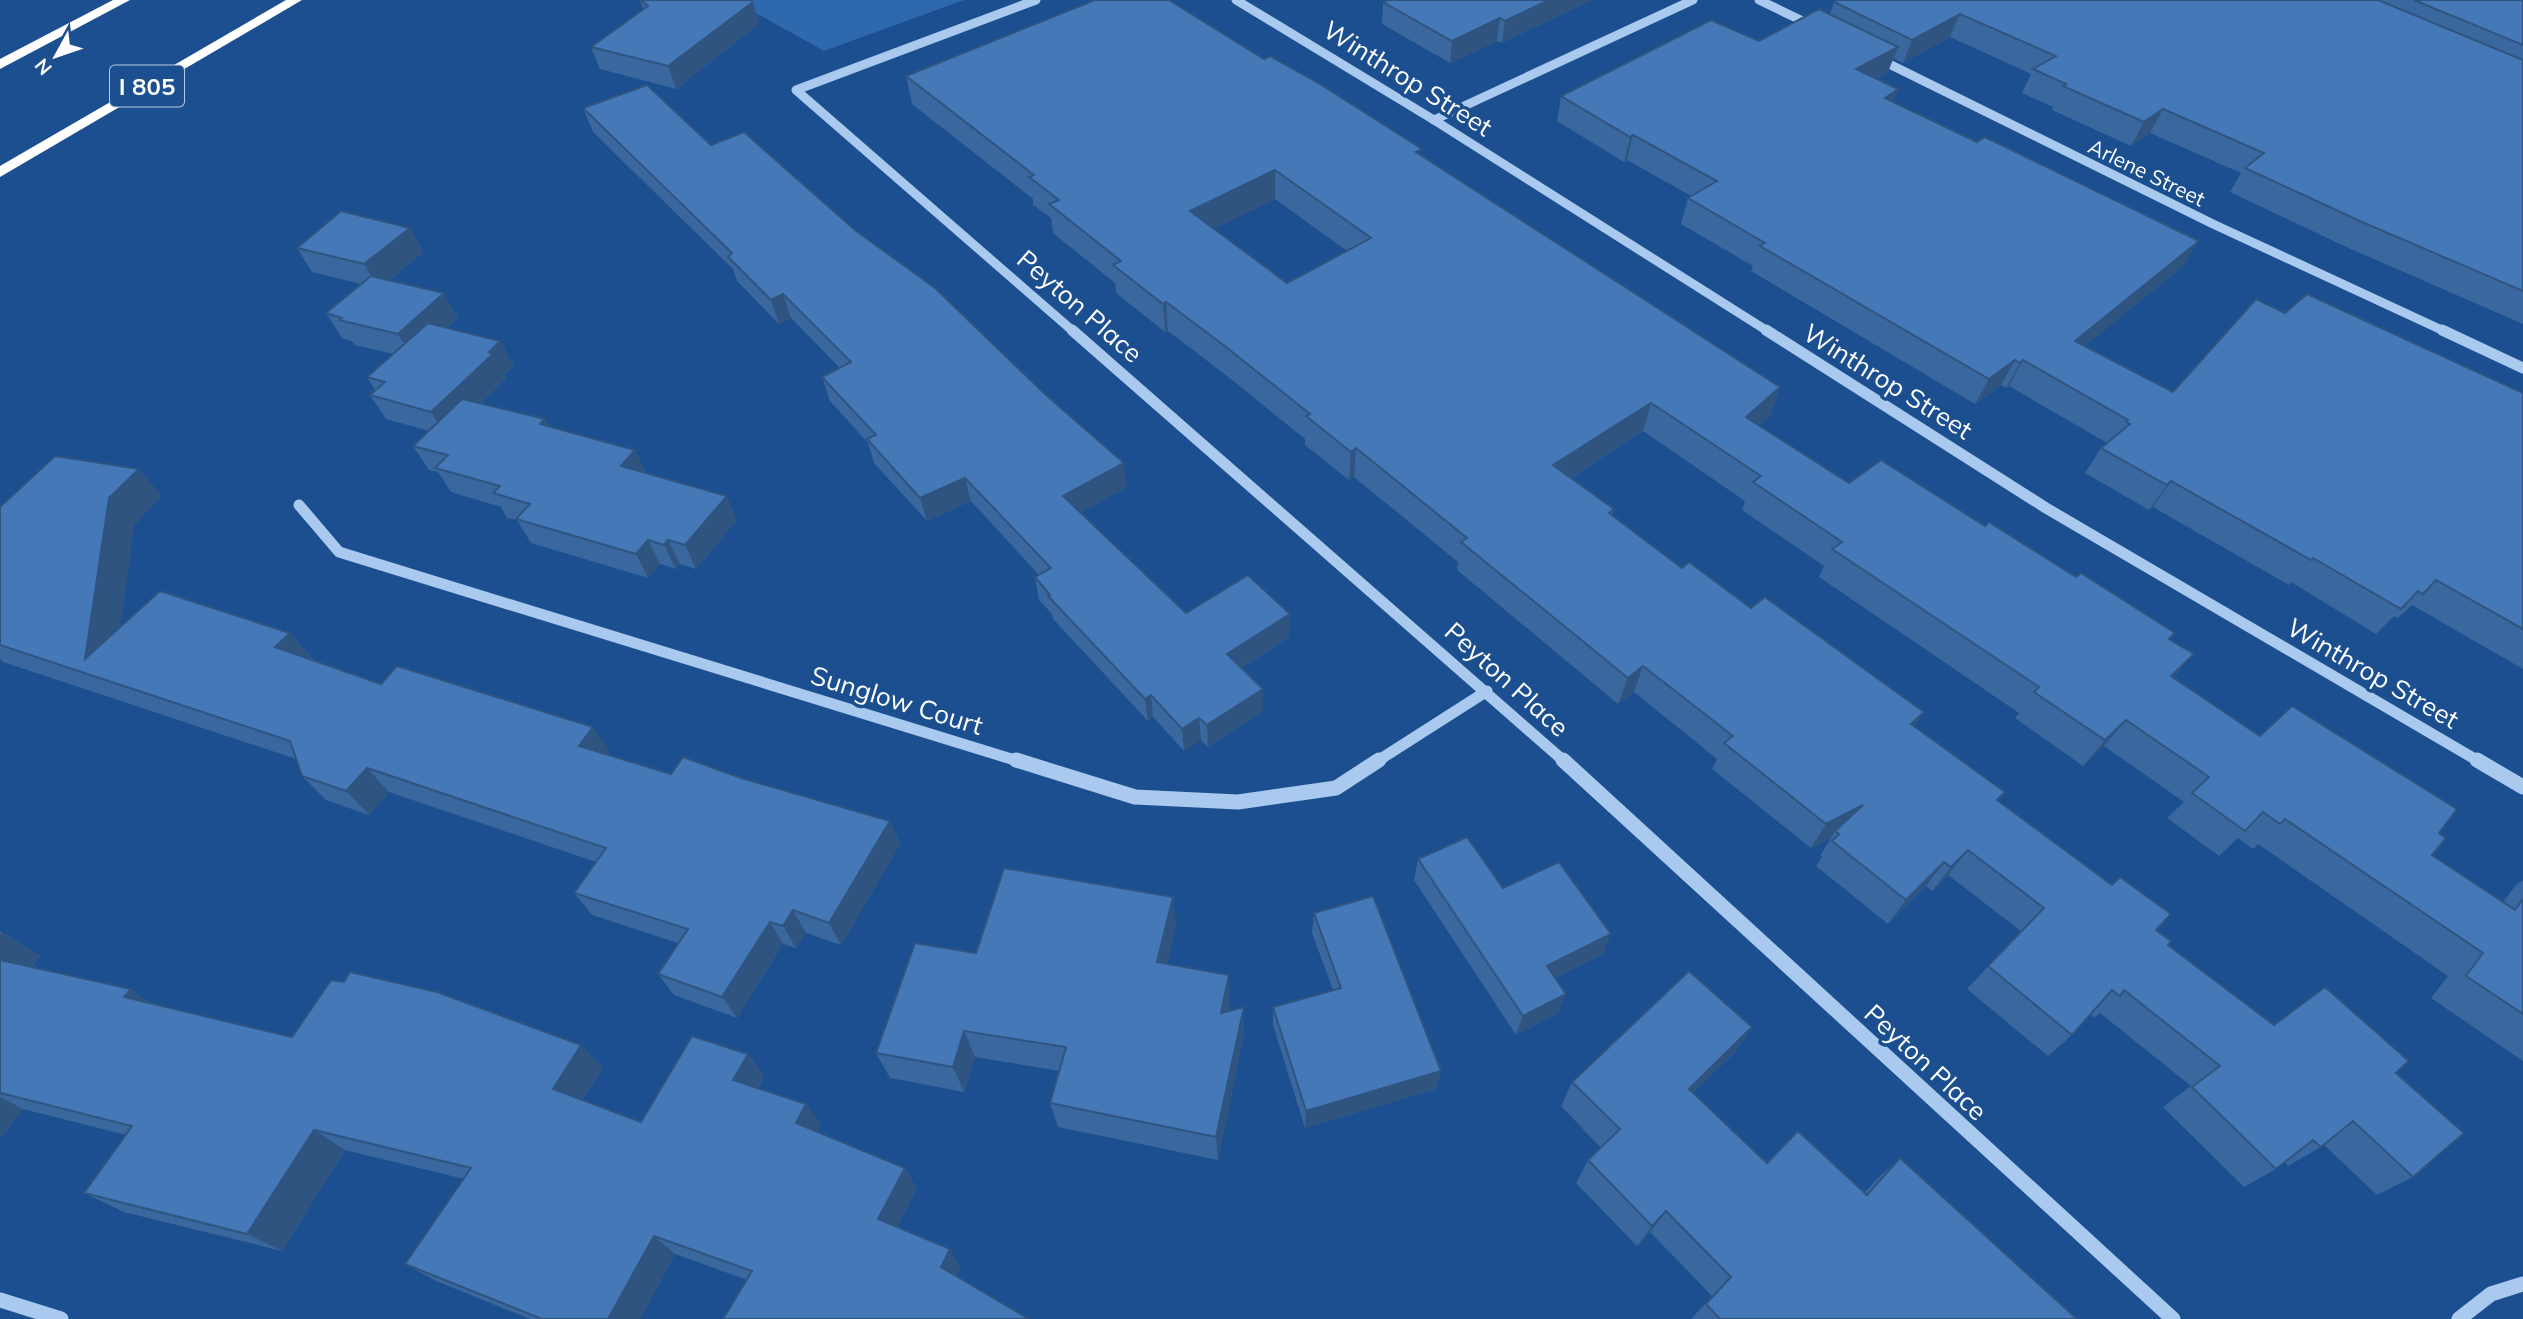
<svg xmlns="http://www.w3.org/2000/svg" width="2523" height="1319" viewBox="0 0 2523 1319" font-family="Mulish,sans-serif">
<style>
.green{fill:#2e69ad}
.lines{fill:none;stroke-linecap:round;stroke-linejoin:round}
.minor-far2{stroke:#a9c9ee;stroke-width:9}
.minor-far1{stroke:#a9c9ee;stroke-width:11}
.minor{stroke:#a9c9ee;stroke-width:15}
.highway{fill:#fff;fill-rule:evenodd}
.wall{fill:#3a679d;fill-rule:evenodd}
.shaded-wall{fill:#305480}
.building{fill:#4478b7;stroke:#305480;stroke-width:2;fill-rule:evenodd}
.labels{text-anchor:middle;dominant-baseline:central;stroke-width:7;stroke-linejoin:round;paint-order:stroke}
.far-street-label{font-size:21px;fill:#fff;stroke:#1b4f8f}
.shield{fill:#1b4f8f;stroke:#bbcadd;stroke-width:2}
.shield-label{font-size:24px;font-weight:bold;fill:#fff}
.street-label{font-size:26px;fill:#fff;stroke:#1b4f8f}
</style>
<rect width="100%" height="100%" fill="#1b4f8f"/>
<polygon class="green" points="741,0 964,0 824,51 754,12"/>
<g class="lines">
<g class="minor-far2">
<polyline points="1036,0 796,90 1074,332"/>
<polyline points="1236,0 1434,120 1769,332"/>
<polyline points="1759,0 1813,26"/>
<polyline points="1877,58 2213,224 2446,332"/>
<polyline points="1434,120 1693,0"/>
</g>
<g class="minor-far1">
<polyline points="1072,330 1565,762"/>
<polyline points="1766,330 2046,508 2480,762"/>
<polyline points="2442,330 2523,368"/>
<polyline points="299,505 339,552 1021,762"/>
<polyline points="1376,762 1487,691"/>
</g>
<g class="minor">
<polyline points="1016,760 1135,797 1238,802 1336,788 1379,760"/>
<polyline points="1563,760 2173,1319"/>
<polyline points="2477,760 2523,787"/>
<polyline points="0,1300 61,1319"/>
<polyline points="2459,1319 2491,1294 2523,1284"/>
</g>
<g class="highway">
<polygon points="113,0 130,0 0,69 0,59"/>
<polygon points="286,0 302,0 0,177 0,166"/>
</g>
</g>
<g class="wall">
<polygon points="640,0 750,0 753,2 759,24 676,89 600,69 591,47 643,10"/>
<polygon points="1592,0 1502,43 1497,41 1450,63 1382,24 1383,2"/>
<polygon points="1837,0 2523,0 2523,324 2344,246 2230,192 2241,173 2150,133 2131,146 2052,110 2053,107 2022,93 2031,74 1950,37 1903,63 1893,58 1888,72 1876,79 1898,89 1893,102 2183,266 2085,346 2173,392 2285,313 2523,393 2523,669 2412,605 2398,618 2394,616 2376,634 2291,582 2289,585 2153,507 2149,510 2085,473 2101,448 2107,443 2009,386 2006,388 2001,385 1975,404 1751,271 1753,266 1681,224 1688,198 1691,196 1627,160 1624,162 1557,121 1561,96 1759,41 1830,14 1834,2"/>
<path d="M 906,76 L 1422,156 L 1780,387 L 1770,416 L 1759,425 L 1849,483 L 1985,526 L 2170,639 L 2174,677 L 2260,736 L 2439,833 L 2432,855 L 2503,902 L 2516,885 L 2523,880 L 2523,1061 L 2431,998 L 2448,976 L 2258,844 L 2253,849 L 2238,838 L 2219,856 L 2167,818 L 2184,802 L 2104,746 L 2083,766 L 2015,718 L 2019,713 L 1819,577 L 1824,566 L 1742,510 L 1745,501 L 1643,431 L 1571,478 L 1614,509 L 1612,516 L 1682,568 L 1915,726 L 2005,792 L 1998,801 L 2156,930 L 2168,945 L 2273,1025 L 2325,987 L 2396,1073 L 2413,1177 L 2377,1195 L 2324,1145 L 2288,1166 L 2285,1162 L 2276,1169 L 2244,1187 L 2163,1107 L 2191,1086 L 2100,1013 L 2094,1018 L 2091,1014 L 2072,1035 L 2048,1056 L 1967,989 L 2021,931 L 1948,875 L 1932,891 L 1926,886 L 1888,924 L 1816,866 L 1822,857 L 1820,856 L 1831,838 L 1811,848 L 1712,769 L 1717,759 L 1634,692 L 1618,704 L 1457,570 L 1458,562 L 1354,477 L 1349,480 L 1305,445 L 1305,439 L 1227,376 L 1168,331 L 1165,332 L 1116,293 L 1115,283 L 1053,233 L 1051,218 L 1033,205 L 1033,199 L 912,104 ZM 1275,199 L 1347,251 L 1287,283 L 1213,229 Z"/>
<polygon points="583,108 711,145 1127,487 1080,513 1186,613 1289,637 1241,668 1263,689 1263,711 1208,747 1201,740 1184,751 1153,717 1148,721 1053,619 1052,614 1039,600 1035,577 1039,575 971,501 927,521 874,463 868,443 830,401 822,377 840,368 791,318 779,324 737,281 733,269 593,132"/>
<polygon points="410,228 423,252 390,280 458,318 447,328 500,341 514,366 504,375 506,378 480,404 549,426 646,473 737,520 696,569 680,564 676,569 660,564 648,578 531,543 517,520 507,518 501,507 451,492 438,472 429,470 413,446 429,431 386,419 370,395 375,390 367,377 393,354 355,345 352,341 342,338 326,313 361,284 312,272 297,248"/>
<polygon points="162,496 134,525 120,627 290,633 312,658 311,659 381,684 593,727 610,752 607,755 671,774 741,778 890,821 900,844 841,945 806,933 796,948 783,944 737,1018 674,995 658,974 678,943 592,915 574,893 596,862 389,792 369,815 326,800 302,776 296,759 3,662 0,659 0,507"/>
<polygon points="1418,859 1503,888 1603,954 1555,978 1558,1013 1516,1035 1414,880"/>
<polygon points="1173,897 1176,926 1167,964 1230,1002 1228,1011 1244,1033 1218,1160 1058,1127 1050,1103 1060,1071 975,1057 964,1092 890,1078 876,1053 976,953"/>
<polygon points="1314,913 1441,1071 1436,1089 1305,1128 1273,1025 1273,1007 1333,990 1312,933"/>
<polygon points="0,931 40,956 32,967 153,1004 292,1037 603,1068 582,1100 641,1122 748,1054 764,1076 758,1088 821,1125 817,1131 917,1188 897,1227 961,1267 747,1280 675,1254 640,1319 530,1319 436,1281 405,1264 464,1179 345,1150 282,1251 124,1212 84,1193 126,1135 23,1109 0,1139"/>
<polygon points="1752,1027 1734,1053 1693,1093 1767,1163 1865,1192 1875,1181 1900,1158 2077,1319 1691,1319 1712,1296 1650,1232 1637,1246 1576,1183 1588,1160 1601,1148 1561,1106 1572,1082"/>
</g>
<g class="shaded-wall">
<polygon points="1549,0 1592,0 1502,43 1505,21"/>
<polygon points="753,2 759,24 676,89 668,66"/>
<polygon points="1960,14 1950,37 1903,63 1912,40"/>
<polygon points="1500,18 1497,41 1450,63 1452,41"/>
<polygon points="1898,47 1888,72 1848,94 1856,69"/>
<polygon points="1898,89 1889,114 1885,98"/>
<polygon points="2163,109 2150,133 2131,146 2144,122"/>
<polygon points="1633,135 1627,160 1624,162 1630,137"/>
<polygon points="1275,170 1275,199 1191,240 1190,211"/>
<polygon points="410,228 423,252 379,289 364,264"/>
<polygon points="2199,241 2183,266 2061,366 2075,341"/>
<polygon points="444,293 458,318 413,358 398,334"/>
<polygon points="783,294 791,318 779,324 771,300"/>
<polygon points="1166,302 1168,331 1165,332 1163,304"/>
<polygon points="500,341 514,366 504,375 506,378 447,436 431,412"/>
<polygon points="2015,360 2001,385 1975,404 1989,379"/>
<polygon points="2023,360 2009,386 2006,388 2020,363"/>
<polygon points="1780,387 1770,416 1735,445 1746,417"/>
<polygon points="1651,403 1643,431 1547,493 1553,465"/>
<polygon points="545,419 558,444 540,424"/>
<polygon points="1356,448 1354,477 1349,480 1351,452"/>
<polygon points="635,450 647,474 621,466"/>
<polygon points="1124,463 1127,487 1067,520 1063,496"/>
<polygon points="139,469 162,496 134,525 113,682 85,659 109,498"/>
<polygon points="965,478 971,501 927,521 920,498"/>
<polygon points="2171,481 2153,507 2149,510 2167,485"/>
<polygon points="727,496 737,520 696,569 685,545"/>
<polygon points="648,540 660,564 648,578 636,554"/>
<polygon points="668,540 680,564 676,569 664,545"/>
<polygon points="1290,614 1289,637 1228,676 1227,654"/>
<polygon points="290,633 312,658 298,672 275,647"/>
<polygon points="2194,654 2171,681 2171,676"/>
<polygon points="1643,666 1634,692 1618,704 1628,678"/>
<polygon points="1263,689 1263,711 1208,747 1207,725"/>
<polygon points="1151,695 1153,717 1148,721 1145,699"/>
<polygon points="1924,712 1907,738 1911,724"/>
<polygon points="1199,718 1201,740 1184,751 1182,729"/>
<polygon points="2126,720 2104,746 2083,766 2105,740"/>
<polygon points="593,727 610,752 595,770 579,746"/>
<polygon points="367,768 389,792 369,815 346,791"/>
<polygon points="1863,805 1835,831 1831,838 1811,848 1826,824"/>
<polygon points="890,821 900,844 841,945 829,923"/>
<polygon points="1968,850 1948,875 1932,891 1951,867"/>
<polygon points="1944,862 1926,886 1888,924 1906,900"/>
<polygon points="1173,897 1176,926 1161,990 1157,962"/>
<polygon points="793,910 806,933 796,948 783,926"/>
<polygon points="770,922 783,944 737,1018 722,997"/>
<polygon points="2,932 40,956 21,980 0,967 0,934"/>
<polygon points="1611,934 1603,954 1539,986 1547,966"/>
<polygon points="1229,975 1230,1002 1223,1039 1221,1013"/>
<polygon points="131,989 166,1013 124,997"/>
<polygon points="1566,994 1558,1013 1516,1035 1523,1016"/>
<polygon points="1244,1007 1244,1033 1218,1160 1216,1137"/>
<polygon points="1752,1027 1734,1053 1673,1113 1689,1089"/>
<polygon points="964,1031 975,1057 964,1092 953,1067"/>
<polygon points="581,1045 603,1068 576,1110 553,1089"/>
<polygon points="748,1054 764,1076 750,1101 733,1080"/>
<polygon points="1441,1071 1436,1089 1305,1128 1306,1111"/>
<polygon points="0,1097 23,1109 0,1139"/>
<polygon points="806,1104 821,1125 811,1143 796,1123"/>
<polygon points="314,1130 345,1150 282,1251 247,1234"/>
<polygon points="905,1168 917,1188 892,1237 878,1219"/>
<polygon points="1666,1211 1650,1232 1637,1246 1652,1226"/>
<polygon points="654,1236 675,1254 640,1319 608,1319"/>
<polygon points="950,1249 961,1267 952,1283 941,1267"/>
</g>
<g class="building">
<polygon points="641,0 750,0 753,2 668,66 591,47 648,6"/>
<path d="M 1095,0 L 1169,0 L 1264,59 L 1270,56 L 1320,84 L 1422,149 L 1416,152 L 1780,387 L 1746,417 L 1849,483 L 1881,460 L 1985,526 L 1989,522 L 2076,577 L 2081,573 L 2175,633 L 2169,639 L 2194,654 L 2171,676 L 2260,736 L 2292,706 L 2457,809 L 2439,833 L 2446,838 L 2432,855 L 2515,910 L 2523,899 L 2523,1014 L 2466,976 L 2483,953 L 2285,819 L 2280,824 L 2263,812 L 2245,831 L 2192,793 L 2209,777 L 2126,720 L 2105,740 L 2034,692 L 2039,687 L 1832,549 L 1842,542 L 1753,482 L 1761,476 L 1651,403 L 1553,465 L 1614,509 L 1609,513 L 1682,568 L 1689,562 L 1751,608 L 1765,597 L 1924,712 L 1911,724 L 2005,792 L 1997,800 L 2112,885 L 2120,877 L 2171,914 L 2156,930 L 2171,941 L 2168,945 L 2274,1025 L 2325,987 L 2409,1061 L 2396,1073 L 2464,1133 L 2413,1177 L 2353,1121 L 2321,1147 L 2313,1140 L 2276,1169 L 2192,1087 L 2220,1066 L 2124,990 L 2120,996 L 2112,990 L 2072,1035 L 1988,966 L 2044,908 L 1968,850 L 1951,867 L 1944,862 L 1906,900 L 1832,841 L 1839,834 L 1835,831 L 1863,805 L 1826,824 L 1724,743 L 1733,736 L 1643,666 L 1628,678 L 1461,542 L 1467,538 L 1356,448 L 1351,452 L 1306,416 L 1310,414 L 1226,347 L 1166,302 L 1163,304 L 1113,265 L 1121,261 L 1049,204 L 1059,200 L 1029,177 L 1034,175 L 906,76 ZM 1275,170 L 1371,238 L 1287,283 L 1190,211 Z"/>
<polygon points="1388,0 1549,0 1505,21 1500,18 1452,41 1383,2"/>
<polygon points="1837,0 2378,0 2523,60 2523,291 2362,222 2245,168 2264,153 2163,109 2144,122 2063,86 2066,84 2033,69 2056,56 1960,14 1912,40 1834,2"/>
<polygon points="2414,0 2523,0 2523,45"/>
<polygon points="1819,9 1898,47 1856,69 1898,89 1885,98 1977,142 1985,137 2199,241 2075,341 2173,392 2256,299 2285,313 2307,294 2523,393 2523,629 2436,580 2423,594 2418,591 2401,609 2313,558 2311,560 2171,481 2167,485 2101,448 2130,424 2126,422 2128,420 2023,360 2020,363 2015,360 1989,379 1760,246 1765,243 1688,198 1717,181 1633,135 1630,137 1561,96 1711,20 1759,41"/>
<polygon points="647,85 711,145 744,132 855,230 935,288 1046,395 1124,463 1063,496 1186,613 1248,575 1290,614 1227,654 1263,689 1207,725 1199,718 1182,729 1151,695 1145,699 1048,596 1050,595 1035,577 1051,568 965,478 920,498 867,439 876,435 822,377 851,362 783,294 771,300 728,257 732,253 583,108"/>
<polygon points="341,211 410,228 364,264 297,248"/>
<polygon points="371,276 444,293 398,334 339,320 342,318 326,313"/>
<polygon points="428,323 500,341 489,352 493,354 431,412 370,395 385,382 367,377"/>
<polygon points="462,399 545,419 540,424 635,450 621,466 727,496 685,545 668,540 664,545 648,540 636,554 516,519 530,504 493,493 500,486 435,468 448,455 413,446"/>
<polygon points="55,456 139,469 109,498 85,659 160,591 290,633 275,647 381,684 397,666 593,727 579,746 671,774 683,757 741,778 890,821 829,923 793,910 783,926 770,922 722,997 658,974 688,929 574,893 606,848 367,768 346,791 302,776 290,741 0,645 0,507"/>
<polygon points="1467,837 1503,888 1559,862 1611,934 1547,966 1566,994 1523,1016 1418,859"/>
<polygon points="1004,868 1173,897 1157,962 1229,975 1221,1013 1244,1007 1216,1137 1050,1103 1066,1047 964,1031 953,1067 876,1053 915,943 976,953"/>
<polygon points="1373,896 1441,1071 1306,1111 1273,1007 1341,988 1314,913"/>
<polygon points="0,960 131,989 124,997 292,1037 331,980 344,982 350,972 437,992 581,1045 553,1089 641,1122 692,1036 748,1054 733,1080 806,1104 796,1123 905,1168 878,1219 950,1249 941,1267 1029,1319 723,1319 752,1271 654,1236 608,1319 542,1319 405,1264 471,1168 314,1130 247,1234 84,1193 132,1126 0,1093"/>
<polygon points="1689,971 1752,1027 1689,1089 1767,1163 1798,1131 1867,1195 1900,1158 2077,1319 1720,1319 1706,1304 1731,1277 1666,1211 1652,1226 1588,1160 1620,1129 1572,1082"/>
</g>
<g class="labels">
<g class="far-street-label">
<text transform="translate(2147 172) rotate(26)">Arlene Street</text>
</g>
<rect class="shield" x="110" y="65.5" width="74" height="41" rx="5"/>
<g class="shield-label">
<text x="147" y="86">I 805</text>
</g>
<g class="street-label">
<text transform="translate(1408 78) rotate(32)">Winthrop Street</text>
<text transform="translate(1080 306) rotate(41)">Peyton Place</text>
<text transform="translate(1888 381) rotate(32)">Winthrop Street</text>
<text transform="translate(2373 673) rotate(30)">Winthrop Street</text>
<text transform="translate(1507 679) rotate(42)">Peyton Place</text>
<text transform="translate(897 700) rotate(17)">Sunglow Court</text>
<text transform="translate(1926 1062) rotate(43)">Peyton Place</text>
</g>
</g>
<g transform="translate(56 56) rotate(230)" stroke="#1b4f8f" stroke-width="5" paint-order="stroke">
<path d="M0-5L12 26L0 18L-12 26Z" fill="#ffffff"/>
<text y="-10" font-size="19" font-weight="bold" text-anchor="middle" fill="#ffffff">N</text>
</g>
</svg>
